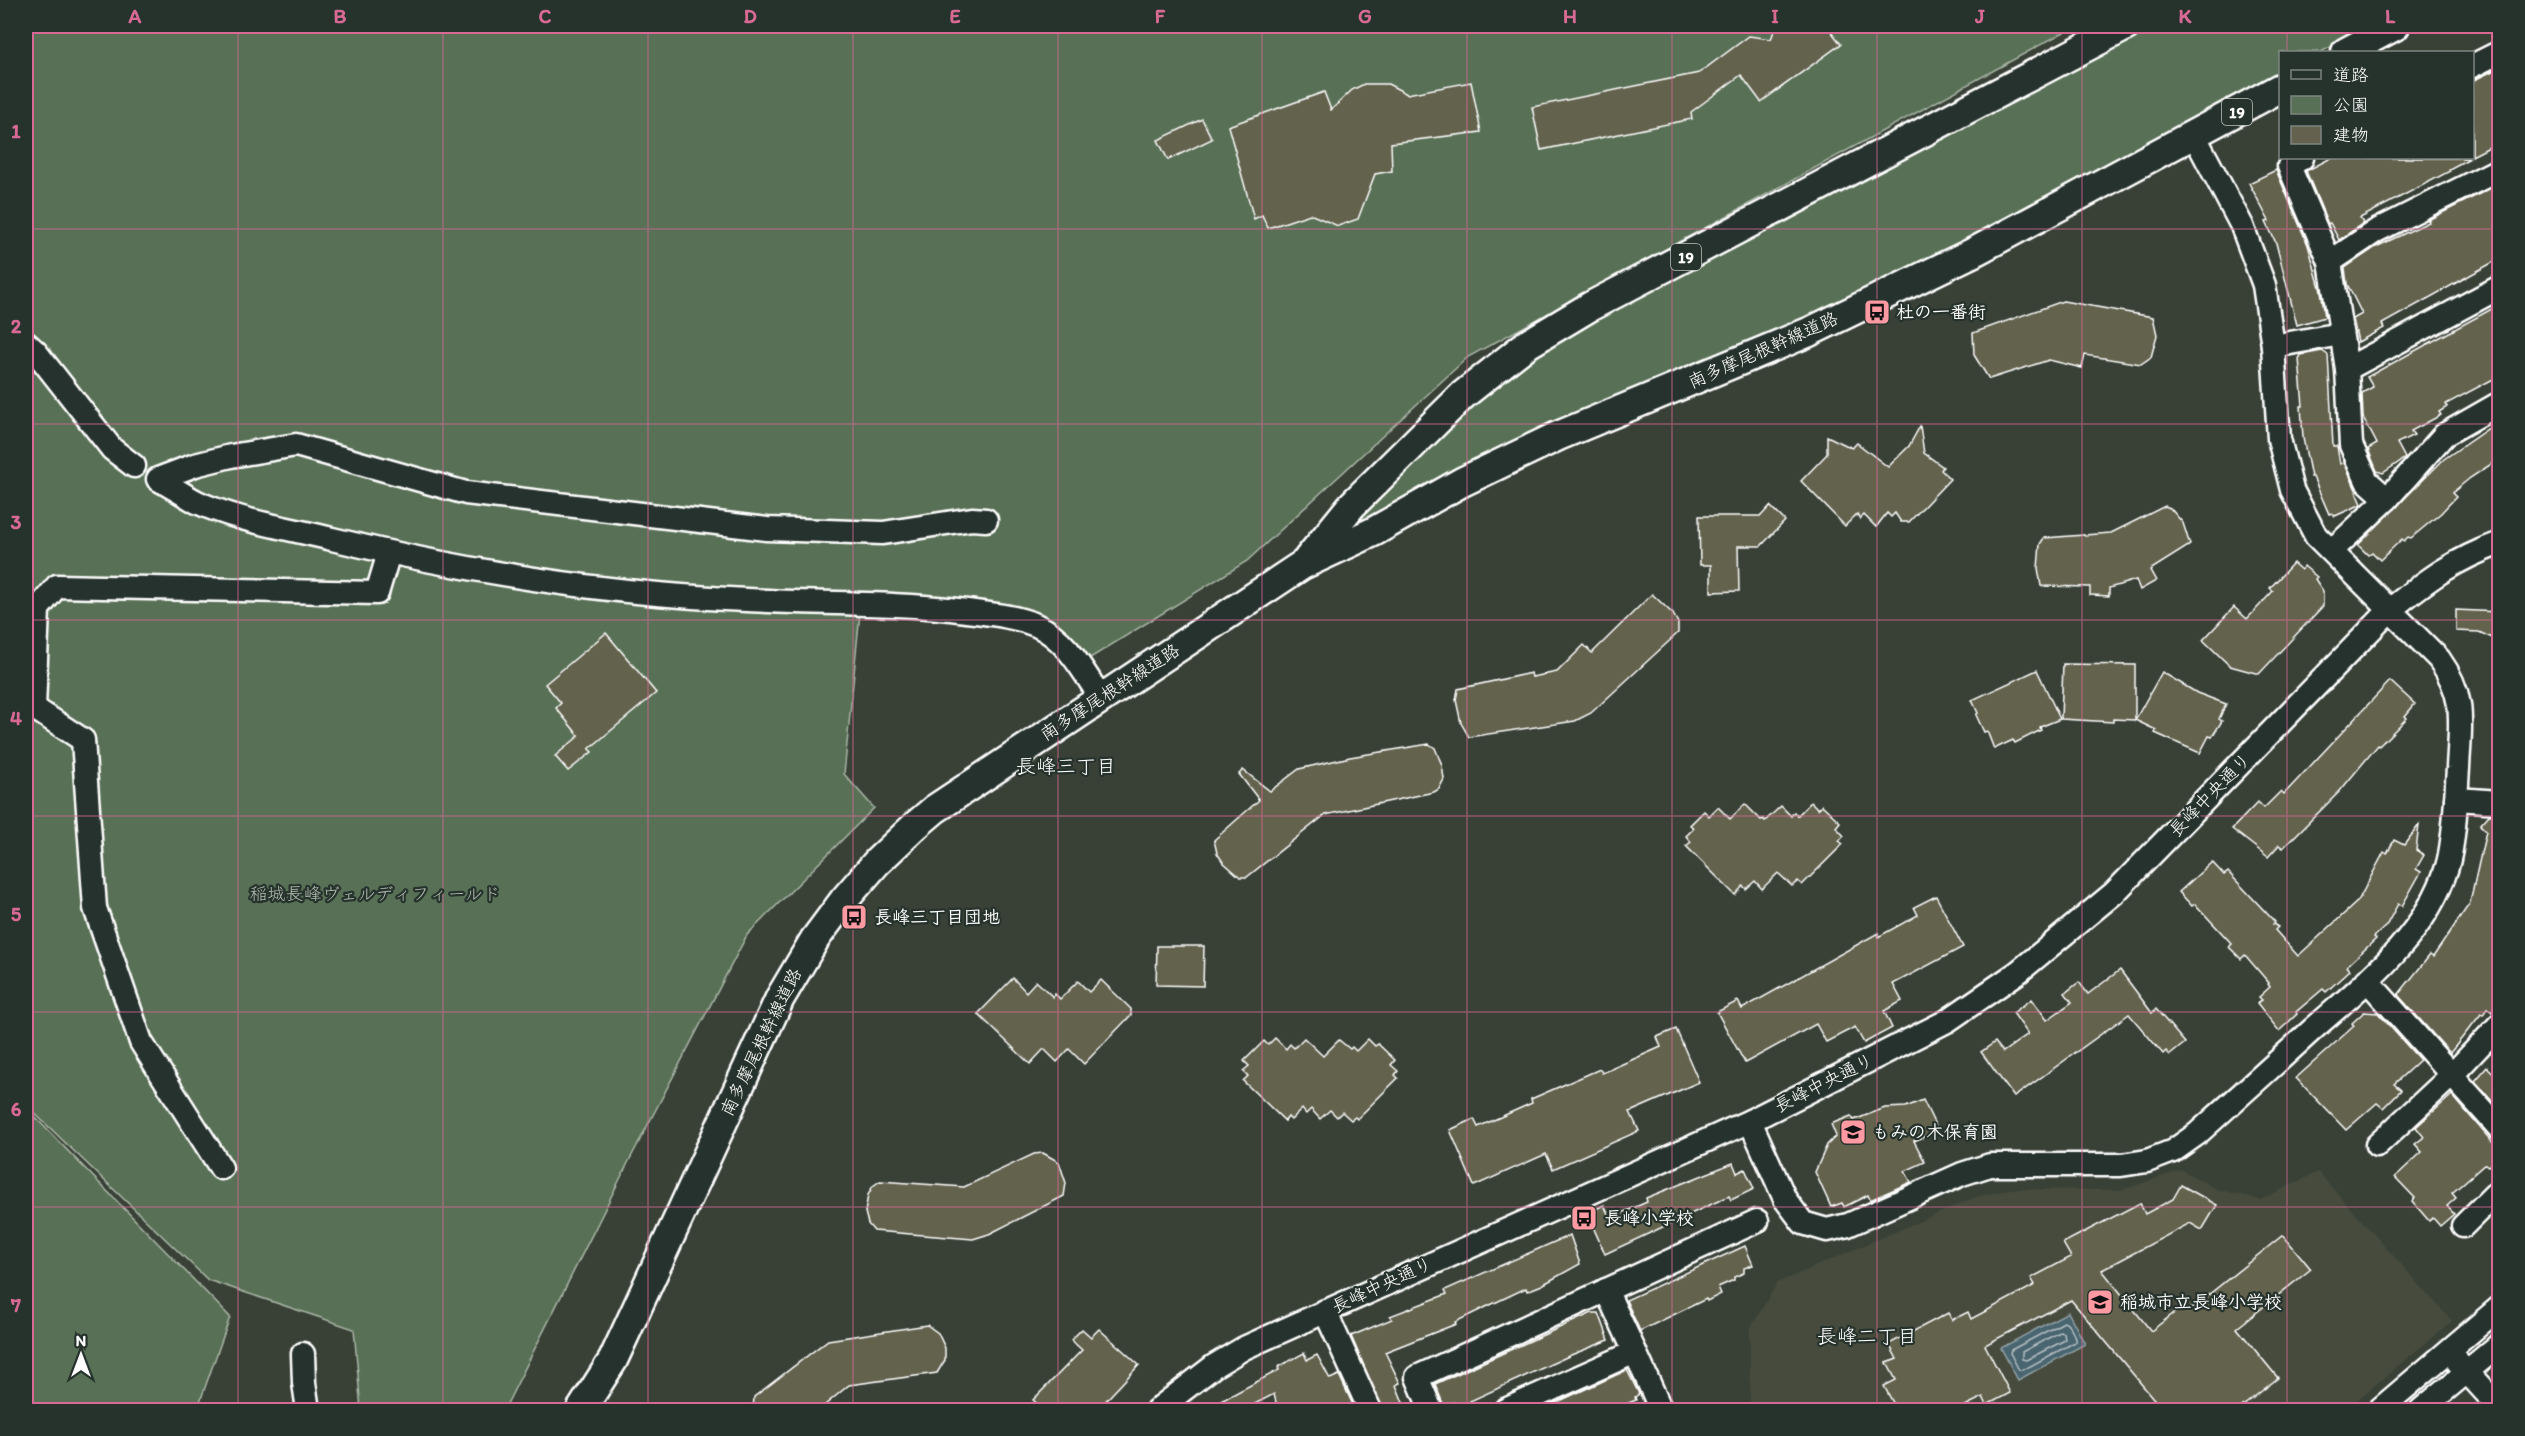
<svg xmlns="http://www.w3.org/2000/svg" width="2525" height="1436" viewBox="0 0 2525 1436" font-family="Itim,'Klee One',sans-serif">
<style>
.built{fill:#464b3e}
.green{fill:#587055;stroke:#acb8aa;stroke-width:1.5}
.water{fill:#4a656f;stroke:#92a3a9;stroke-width:1.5}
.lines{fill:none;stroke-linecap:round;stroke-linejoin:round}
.shore{stroke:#b7c1c5;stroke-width:1.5}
.building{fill:#64624e;stroke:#fff;stroke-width:1.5}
.minor-casing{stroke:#fff;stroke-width:27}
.major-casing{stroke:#fff;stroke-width:33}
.minor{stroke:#26332d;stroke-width:22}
.major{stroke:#26332d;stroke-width:28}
.grid{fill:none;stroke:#d76994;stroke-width:1.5;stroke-opacity:0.55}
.labels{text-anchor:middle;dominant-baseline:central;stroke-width:4.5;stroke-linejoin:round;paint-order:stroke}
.shield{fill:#26332d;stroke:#bec2c0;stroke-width:1.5}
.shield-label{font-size:16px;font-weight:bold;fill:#fff}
.poi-label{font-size:18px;font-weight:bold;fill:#fff;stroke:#26332d;text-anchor:start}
.street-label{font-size:18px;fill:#fff;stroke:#26332d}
.park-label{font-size:18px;fill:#b4bfb2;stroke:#26332d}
.neighbourhood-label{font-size:20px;fill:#fff;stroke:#26332d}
.neatline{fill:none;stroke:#d76994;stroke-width:2}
.grid-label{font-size:20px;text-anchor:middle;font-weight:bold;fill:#d76994}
</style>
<rect width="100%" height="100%" fill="#394137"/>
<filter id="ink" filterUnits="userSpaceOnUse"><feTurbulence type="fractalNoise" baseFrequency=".0167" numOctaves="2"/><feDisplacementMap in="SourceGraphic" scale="12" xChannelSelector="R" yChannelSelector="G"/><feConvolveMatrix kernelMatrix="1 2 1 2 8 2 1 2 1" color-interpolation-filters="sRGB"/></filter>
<g filter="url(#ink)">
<polygon class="built" points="2182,1170 2216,1189 2260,1200 2318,1172 2452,1321 2345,1410 1750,1410 1750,1329 1777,1283 1976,1197 2009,1189 2122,1190"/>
<g class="green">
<polygon points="26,26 2075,26 1468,357 1247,561 1087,660 1069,635 1057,626 862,593 844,774 874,808 747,935 629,1161 506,1406 500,1410 361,1410 354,1329 208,1280 26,1105"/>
<polygon points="2151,26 2372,26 2321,52 2280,52 2280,74 1962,247 1368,528 1359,512 1509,370 1579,323"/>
<polygon points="26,1108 230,1317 197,1410 26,1410"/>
</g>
<polygon class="water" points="2068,1312 2085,1344 2018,1380 2001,1348"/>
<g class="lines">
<g class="shore">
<path d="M 2064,1322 C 2069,1324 2076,1336 2075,1342 L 2023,1370 L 2019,1370 L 2010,1353 L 2011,1350 Z"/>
<polygon points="2060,1332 2064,1333 2065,1340 2026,1360 2022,1359 2022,1352"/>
</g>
</g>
<g class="building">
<polygon points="1776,26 1827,26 1841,44 1761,102 1741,75 1691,112 1692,119 1541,150 1532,107 1699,73 1749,36 1771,39"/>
<polygon points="2499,68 2499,142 2472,156 2472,81"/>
<polygon points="1471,82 1481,132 1391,143 1392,171 1375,174 1358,219 1338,226 1310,214 1268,228 1262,215 1254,219 1228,126 1324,92 1331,110 1352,90 1364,84 1388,84 1407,94"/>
<polygon points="1202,119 1212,139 1168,160 1158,140"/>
<polygon points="2331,158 2470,158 2449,169 2450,171 2360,218 2363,223 2339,240 2330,223 2328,224 2306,171"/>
<polygon points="2276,170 2308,245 2321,291 2325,317 2297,325 2276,243 2266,222 2269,221 2249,183"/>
<polygon points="2499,184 2499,259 2382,324 2384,328 2358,342 2353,319 2362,314 2347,284 2345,268 2376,247 2429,222 2428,220"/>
<polygon points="2063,301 2153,317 2157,335 2151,357 2141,364 2085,355 2082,368 2049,360 1989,379 1974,355 1973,333"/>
<polygon points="2499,305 2499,376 2446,404 2447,407 2439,412 2441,415 2411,431 2414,435 2397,443 2405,458 2383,473 2377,471 2368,449 2377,444 2363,417 2362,393 2373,387 2367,377"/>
<polygon points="2322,351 2328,355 2333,446 2337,446 2340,464 2344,462 2362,504 2335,516 2332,513 2329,514 2313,477 2311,477 2303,438 2301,406 2303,406 2299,359 2301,355"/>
<polygon points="2499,421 2499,459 2470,478 2452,493 2456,497 2441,513 2411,538 2408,537 2404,541 2402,539 2380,560 2372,552 2368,555 2358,545 2444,459"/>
<polygon points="1920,426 1924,453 1943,467 1941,470 1950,479 1909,522 1901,522 1895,513 1891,517 1887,513 1876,527 1864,515 1860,519 1857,514 1845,526 1801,481 1827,454 1827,436 1852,448 1857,443 1888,467 1909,446"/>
<polygon points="1770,506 1785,521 1761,546 1738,546 1739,591 1711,592 1711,565 1700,565 1699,516 1761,516"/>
<polygon points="2165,506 2170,508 2183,523 2190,545 2150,570 2156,581 2140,590 2136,580 2109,588 2109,596 2090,595 2090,587 2041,586 2038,568 2040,544 2044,538 2111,533"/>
<polygon points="2293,563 2301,570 2304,566 2317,577 2315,579 2323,591 2323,606 2259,674 2230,666 2203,640 2234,607 2247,619 2273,591 2270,588"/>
<polygon points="1652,594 1673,614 1678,623 1678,633 1591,713 1575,721 1469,737 1461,723 1456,700 1458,689 1531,673 1532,677 1557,672 1584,645 1592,653"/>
<polygon points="2456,610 2499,612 2499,641 2479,632 2456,631"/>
<polygon points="606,633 656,693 589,749 592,752 568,771 555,756 579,736 556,708 561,703 545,684"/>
<polygon points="2063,664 2135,665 2135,720 2162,672 2197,693 2226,704 2219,719 2222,721 2212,737 2209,736 2200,753 2155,733 2156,730 2135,720 2113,719 2113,722 2061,719"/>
<polygon points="2037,670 2060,719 2040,727 2041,730 2015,743 2013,740 1994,749 1987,731 1984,732 1976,715 1978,713 1972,700"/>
<polygon points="2390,681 2415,704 2405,716 2407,718 2379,746 2378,745 2340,791 2283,848 2279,845 2268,857 2232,829 2258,802 2264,808 2281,791 2284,794"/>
<polygon points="1429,744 1435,748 1442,765 1444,779 1439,789 1434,792 1325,815 1247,877 1240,877 1223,862 1217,853 1214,840 1259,800 1239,774 1243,770 1270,791 1299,769 1350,757"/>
<polygon points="1811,802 1818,809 1822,805 1840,822 1836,827 1844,836 1839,841 1843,844 1802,885 1798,881 1792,886 1778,873 1762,889 1755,881 1746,889 1743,886 1735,895 1686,846 1691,842 1686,836 1694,828 1690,825 1704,811 1709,816 1718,807 1730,819 1745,804 1761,820 1763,819 1765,821 1781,806 1791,816 1794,812 1797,816"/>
<polygon points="2489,815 2499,815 2499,975 2494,988 2499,991 2499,1001 2492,1012 2487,1008 2483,1015 2481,1014 2450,1053 2398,995 2430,955 2433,957 2470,903 2486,831 2480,825"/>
<polygon points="2419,825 2416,850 2424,855 2416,869 2421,872 2402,906 2398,904 2386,926 2374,937 2376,939 2347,966 2350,970 2326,992 2323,989 2296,1012 2297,1014 2279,1031 2257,1003 2262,1000 2259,997 2270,987 2268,984 2269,983 2245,955 2241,959 2229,947 2232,944 2195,904 2192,906 2179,892 2212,862 2224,875 2228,872 2275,922 2273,924 2278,927 2275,930 2298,956 2358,901 2384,852 2387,854 2394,840 2404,845"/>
<polygon points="1936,896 1963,947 1893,984 1902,1001 1884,1011 1892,1028 1864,1043 1855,1027 1826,1042 1816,1024 1745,1063 1717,1012 1738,1001 1742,1009 1878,933 1878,937 1918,915 1914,907"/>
<polygon points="1157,946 1204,946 1203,986 1156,985"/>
<polygon points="2120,970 2152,1013 2156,1009 2185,1043 2170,1055 2166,1051 2163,1054 2129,1014 2014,1097 1981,1052 1995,1042 2003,1052 2028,1034 2013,1013 2032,999 2047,1020 2072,1002 2065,993 2079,982 2088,994"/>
<polygon points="1013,978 1026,992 1036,981 1053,997 1055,994 1060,999 1078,981 1089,992 1101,980 1131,1009 1131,1015 1084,1064 1069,1049 1057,1062 1044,1049 1030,1064 978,1014"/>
<polygon points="2364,1012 2378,1013 2420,1060 2394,1084 2401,1090 2383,1108 2377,1103 2346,1130 2296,1078 2354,1026 2352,1023"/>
<polygon points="1676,1029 1699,1082 1630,1112 1639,1131 1553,1169 1546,1154 1474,1186 1450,1130 1474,1119 1478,1127 1532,1103 1531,1099 1600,1069 1602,1073 1661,1047 1657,1037"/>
<polygon points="1275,1038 1286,1049 1290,1044 1294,1048 1304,1038 1323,1056 1339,1040 1350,1049 1352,1047 1356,1051 1368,1039 1375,1046 1378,1044 1395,1060 1391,1065 1398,1071 1395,1075 1398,1078 1357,1119 1355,1117 1351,1120 1342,1112 1337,1117 1330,1110 1320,1119 1311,1109 1306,1114 1302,1109 1291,1120 1288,1117 1285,1121 1243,1081 1248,1076 1243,1071 1249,1066 1244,1061 1264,1041 1268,1045"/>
<polygon points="2487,1067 2499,1078 2499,1096 2494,1102 2475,1081"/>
<polygon points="2452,1095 2499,1150 2499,1157 2488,1166 2485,1164 2452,1193 2456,1198 2447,1206 2454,1214 2440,1226 2433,1218 2429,1221 2412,1201 2415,1198 2395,1177 2422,1152 2415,1144 2424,1137 2416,1127"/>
<polygon points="1923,1100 1938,1131 1914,1141 1925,1162 1905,1171 1911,1182 1870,1200 1868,1195 1844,1207 1842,1203 1831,1207 1815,1172 1827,1145 1836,1136 1831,1124 1851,1116 1854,1120 1885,1108 1906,1107"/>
<polygon points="1043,1153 1059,1162 1066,1183 1064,1196 989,1234 973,1239 874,1231 868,1224 865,1212 868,1195 873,1186 880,1181 964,1187 1034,1154"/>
<polygon points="1733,1163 1737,1173 1745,1169 1754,1189 1731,1200 1729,1196 1605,1254 1587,1213 1604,1205 1610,1218 1647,1202 1646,1198"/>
<polygon points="2181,1185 2217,1205 2202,1230 2190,1223 2102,1270 2151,1331 2182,1307 2187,1312 2283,1235 2311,1269 2237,1328 2278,1378 2238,1410 2163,1410 2071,1300 1985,1345 2010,1393 1987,1405 1983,1397 1957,1410 1897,1410 1884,1386 1896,1380 1887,1363 1897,1359 1889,1344 1948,1313 1952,1320 1968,1312 1971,1319 2035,1285 2031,1278 2071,1257 2063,1243 2140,1203 2145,1214 2173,1199"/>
<polygon points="1570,1235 1580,1264 1542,1285 1527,1291 1526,1288 1486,1307 1455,1322 1456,1324 1385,1352 1400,1383 1396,1385 1406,1410 1383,1410 1351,1336 1392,1319 1390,1316 1447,1294 1445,1290"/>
<polygon points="1745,1246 1753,1265 1744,1268 1744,1273 1734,1277 1734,1280 1718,1287 1721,1294 1707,1301 1706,1299 1640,1331 1626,1300"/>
<polygon points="1592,1313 1599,1313 1609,1340 1571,1355 1470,1401 1471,1403 1456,1409 1453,1402 1444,1406 1435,1384"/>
<polygon points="927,1325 938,1333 945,1348 945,1360 937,1373 849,1385 819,1410 753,1410 754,1397 828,1340"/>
<polygon points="1082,1329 1091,1337 1099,1329 1139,1365 1097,1410 1045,1410 1033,1400 1082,1350 1071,1340"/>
<polygon points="1304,1353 1307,1360 1317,1355 1330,1379 1339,1375 1353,1405 1340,1410 1278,1410 1274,1394 1243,1410 1204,1410 1279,1370 1278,1367"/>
<polygon points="1627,1370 1639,1394 1635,1397 1636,1400 1611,1410 1540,1410"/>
</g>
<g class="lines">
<defs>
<g id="minor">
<polyline points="2472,66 2500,52"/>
<polyline points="2302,158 2289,166 2330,262 2347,369 2351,445 2367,481 2387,499 2444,435 2500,403"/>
<polyline points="2330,262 2376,231 2500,169"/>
<polyline points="26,343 36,352 112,449 134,466"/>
<polyline points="2273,346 2341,334"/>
<polyline points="2347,369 2500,287"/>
<path d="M 986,520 L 972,519 L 883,533 L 767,529 L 466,493 L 296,445 L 231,456 L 195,465 L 158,479 C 171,486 184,495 197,502 C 238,521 288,528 332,539 C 468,572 608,594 747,600 C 821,604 894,602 967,611 C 990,614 1014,616 1036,625 C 1067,639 1083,671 1101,698"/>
<polyline points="2330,549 2340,543 2387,499"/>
<polyline points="2456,799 2500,802"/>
<polyline points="2367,980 2500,1129"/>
<path d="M 1750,1121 L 1785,1199 L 1803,1223 L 1827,1230 L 1848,1225 L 1962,1174 L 1990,1165 L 2121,1165 L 2147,1161 L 2173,1151 L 2197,1134 C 2236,1099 2274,1065 2312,1030 C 2364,984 2426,936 2447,867 C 2455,841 2456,795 2458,768 C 2460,723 2467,698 2439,659 L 2316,536 L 2292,490 L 2279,439 L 2273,346 L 2264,285 L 2242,226 L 2194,135"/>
<polyline points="2377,1145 2452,1075 2500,1024"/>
<polyline points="221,1168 141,1042 95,908 83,740 34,708 38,609 57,586 377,593 389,553"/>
<polyline points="2463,1226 2500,1189"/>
<polyline points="1606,1290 1635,1352"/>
<polyline points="1325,1311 1370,1410"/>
<polyline points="303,1354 304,1383 308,1410"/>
<polyline points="2458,1362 2500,1408"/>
<path d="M 1157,1410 L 1214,1366 L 1244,1348 L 1750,1121 L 1947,1021 L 2017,973 L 2114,893 L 2391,609 C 2428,579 2454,560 2500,543"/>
<polyline points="1431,1410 1417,1377 1757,1221"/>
<polyline points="1505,1410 1635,1352 1661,1410"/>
<polyline points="2379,1410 2500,1307"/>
<polyline points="2421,1410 2500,1344"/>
</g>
<g id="major">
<polyline points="2346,52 2395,26"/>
<polyline points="1308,559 1352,505 1463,395 1526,345 1591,306 2126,26"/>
<polyline points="581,1410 613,1360 780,998 815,939 844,900 877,862 915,826 935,809 1302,565 1373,532 1462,482 1558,436 1809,332 1972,253 2280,88"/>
</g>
</defs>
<use href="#minor" class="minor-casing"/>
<use href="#major" class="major-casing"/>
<use href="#minor" class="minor"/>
<use href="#major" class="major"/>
</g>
</g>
<path class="grid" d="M 238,26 L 238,1410M 443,26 L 443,1410M 648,26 L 648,1410M 853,26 L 853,1410M 1058,26 L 1058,1410M 1262,26 L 1262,1410M 1467,26 L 1467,1410M 1672,26 L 1672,1410M 1877,26 L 1877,1410M 2082,26 L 2082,1410M 2287,26 L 2287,52M 2287,158 L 2287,1410M 26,229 L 2500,229M 26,424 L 2500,424M 26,620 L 2500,620M 26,816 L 2500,816M 26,1012 L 2500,1012M 26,1207 L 2500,1207"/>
<defs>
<symbol id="bus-square" viewBox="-11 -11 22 22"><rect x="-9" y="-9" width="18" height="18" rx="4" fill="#ff9aa2" stroke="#26332d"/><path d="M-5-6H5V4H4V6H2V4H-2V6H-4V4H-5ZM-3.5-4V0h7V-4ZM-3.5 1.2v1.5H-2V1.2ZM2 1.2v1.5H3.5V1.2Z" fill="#111"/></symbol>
<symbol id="school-square" viewBox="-11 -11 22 22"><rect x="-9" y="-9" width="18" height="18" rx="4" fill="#ff9aa2" stroke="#26332d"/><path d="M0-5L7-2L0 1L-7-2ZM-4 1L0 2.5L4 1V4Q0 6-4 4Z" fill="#111"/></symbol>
</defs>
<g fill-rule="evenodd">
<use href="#bus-square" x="1862" y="297" width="30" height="30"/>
<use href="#bus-square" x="839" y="902" width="30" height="30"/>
<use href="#school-square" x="1838" y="1117" width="30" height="30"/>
<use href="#bus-square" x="1569" y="1203" width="30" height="30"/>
<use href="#school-square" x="2085" y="1287" width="30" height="30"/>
</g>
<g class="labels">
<g class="shield">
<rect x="2222" y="99" width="30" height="26" rx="4.5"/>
<rect x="1671" y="244" width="30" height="26" rx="4.5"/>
</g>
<g class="shield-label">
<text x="2237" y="112">19</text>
<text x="1686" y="257">19</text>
</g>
<g class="poi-label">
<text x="1896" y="312">杜の一番街</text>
<text x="874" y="917">長峰三丁目団地</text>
<text x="1872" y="1132">もみの木保育園</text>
<text x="1604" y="1218">長峰小学校</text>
<text x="2120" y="1302">稲城市立長峰小学校</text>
</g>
<g class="street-label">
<text transform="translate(1763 350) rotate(-24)">南多摩尾根幹線道路</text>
<text transform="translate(1110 692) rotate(-33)">南多摩尾根幹線道路</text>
<text transform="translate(2210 795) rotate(-46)">長峰中央通り</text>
<text transform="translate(761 1042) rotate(-64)">南多摩尾根幹線道路</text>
<text transform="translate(1824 1083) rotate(-27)">長峰中央通り</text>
<text transform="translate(1382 1285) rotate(-25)">長峰中央通り</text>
</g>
<g class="park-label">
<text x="375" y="894">稲城長峰ヴェルディフィールド</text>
</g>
<g class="neighbourhood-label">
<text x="1066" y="766">長峰三丁目</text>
<text x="1867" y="1336">長峰二丁目</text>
</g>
</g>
<rect width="2525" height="1436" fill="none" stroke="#26332d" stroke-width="66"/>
<rect x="2279" y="51" width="195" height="108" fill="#26332d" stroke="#7d8581" stroke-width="1.5"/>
<rect x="2291" y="70" width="30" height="9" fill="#26332d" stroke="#7d8581" stroke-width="1.5"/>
<text x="2333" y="81" font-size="18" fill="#ffffff">道路</text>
<rect x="2291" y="96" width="30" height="18" fill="#587055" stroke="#7d8581" stroke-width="1.5"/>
<text x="2333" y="111" font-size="18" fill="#ffffff">公園</text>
<rect x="2291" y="126" width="30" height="18" fill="#64624e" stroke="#7d8581" stroke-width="1.5"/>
<text x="2333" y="141" font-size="18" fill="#ffffff">建物</text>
<g transform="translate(81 1355)" stroke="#26332d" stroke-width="4.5" paint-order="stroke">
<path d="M0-4.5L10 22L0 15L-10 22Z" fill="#ffffff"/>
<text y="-9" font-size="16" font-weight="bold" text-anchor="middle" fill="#ffffff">N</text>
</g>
<rect x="33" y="33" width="2459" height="1370" class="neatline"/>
<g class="grid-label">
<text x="135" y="23">A</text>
<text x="340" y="23">B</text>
<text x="545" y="23">C</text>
<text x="750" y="23">D</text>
<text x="955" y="23">E</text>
<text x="1160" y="23">F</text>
<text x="1365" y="23">G</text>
<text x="1570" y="23">H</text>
<text x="1775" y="23">I</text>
<text x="1980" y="23">J</text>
<text x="2185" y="23">K</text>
<text x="2390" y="23">L</text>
<text x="16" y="138">1</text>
<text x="16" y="333">2</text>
<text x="16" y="529">3</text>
<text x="16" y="725">4</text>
<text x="16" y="921">5</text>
<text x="16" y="1116">6</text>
<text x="16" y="1312">7</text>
</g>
</svg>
